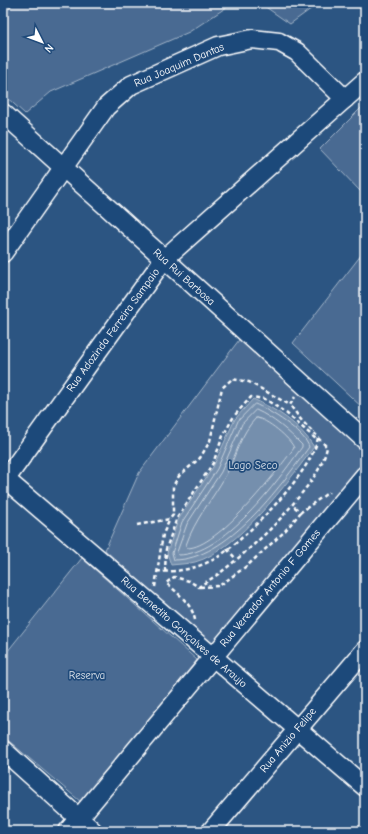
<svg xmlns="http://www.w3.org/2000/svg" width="368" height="834" viewBox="0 0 368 834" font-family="'Comic Neue',sans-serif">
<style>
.green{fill:#486b92;stroke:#a4b5c8}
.water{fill:#748fad;stroke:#acbcce}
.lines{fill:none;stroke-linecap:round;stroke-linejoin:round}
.shore{stroke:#c7d2de;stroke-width:1}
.minor-casing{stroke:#fff;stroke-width:21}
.path{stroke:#fff;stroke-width:2.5;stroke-dasharray:4 3;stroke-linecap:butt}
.minor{stroke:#1f4a7a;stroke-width:18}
.labels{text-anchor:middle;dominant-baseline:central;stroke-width:3.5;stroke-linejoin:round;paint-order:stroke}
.street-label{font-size:11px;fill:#fff;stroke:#1f4a7a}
.park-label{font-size:11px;fill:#dae1e9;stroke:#1f4a7a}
</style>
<rect width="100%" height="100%" fill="#2c5582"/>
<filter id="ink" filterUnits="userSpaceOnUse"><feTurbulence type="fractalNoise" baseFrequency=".025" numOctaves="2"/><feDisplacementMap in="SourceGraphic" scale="8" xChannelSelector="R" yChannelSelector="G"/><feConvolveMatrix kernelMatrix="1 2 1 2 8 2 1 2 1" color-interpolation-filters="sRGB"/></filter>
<g filter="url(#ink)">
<g class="green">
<polygon points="14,3 233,3 189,32 51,92 25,114 3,94 3,16"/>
<polygon points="260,3 319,3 290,24"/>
<polygon points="365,104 365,186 360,191 320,149"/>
<polygon points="365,250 365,410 293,343"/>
<polygon points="242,336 365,450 365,466 213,650 105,550 139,473"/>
<polygon points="82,558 197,660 81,802 3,736 3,657"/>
</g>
<path class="water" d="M 253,399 C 276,409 300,424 314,447 C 289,481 237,551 195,562 C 187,564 179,564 171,565 L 167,553 L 178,520 L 213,467 L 235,419 Z"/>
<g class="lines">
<g class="shore">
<path d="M 255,404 C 269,410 305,432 309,447 C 280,487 227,560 174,560 L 172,553 L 182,522 L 217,469 L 238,421 Z"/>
<path d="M 256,410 C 274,418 288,431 302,445 L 302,447 C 277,482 224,555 178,555 L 177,552 L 187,524 L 221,472 L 242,424 Z"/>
<path d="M 256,418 C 266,418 291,439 294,448 C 276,473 218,548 187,548 L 186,545 C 195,519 212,500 226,475 C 236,456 240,434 256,418 Z"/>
</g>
<defs>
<g id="minor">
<polyline points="3,113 365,440"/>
<polyline points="3,253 106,107 131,85 218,46 252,39 279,42 297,52 345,99"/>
<polyline points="3,477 365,787"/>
<polyline points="3,483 164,259 365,81"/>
<polyline points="3,750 93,831"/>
<polyline points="68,831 365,475"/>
<polyline points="211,831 365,650"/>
</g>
</defs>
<use href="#minor" class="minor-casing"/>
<g class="path">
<path d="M 318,438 L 327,447 C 323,469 306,488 292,505 L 301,512 L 329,492"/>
<polyline points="137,525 170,519 173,515 173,486 179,476 200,458 210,441 222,388 232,379 249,382 290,405 295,397"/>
<polyline points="227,549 236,559"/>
<path d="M 157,571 C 177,573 200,568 218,557 C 246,538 314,471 318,437 L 302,421 L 290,405"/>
<polyline points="165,572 166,549 177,518 213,463 223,436 234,416 251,397 265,399 286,413 317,440"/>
<polyline points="155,587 163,534 170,519"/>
<polyline points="200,587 219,586 248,565 284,532 301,512"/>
<path d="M 195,620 C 192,604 178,593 166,583 L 174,577 L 189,581 L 199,587 C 205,582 213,578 220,573 C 245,553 272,530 292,505"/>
</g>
<use href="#minor" class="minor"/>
</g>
</g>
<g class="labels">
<g class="street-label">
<text transform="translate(179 65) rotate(-23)">Rua Joaquim Dantas</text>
<text transform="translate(184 277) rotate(42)">Rua Rui Barbosa</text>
<text transform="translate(113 330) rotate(-54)">Rua Adozinda Ferreira Sampaio</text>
<text transform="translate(270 588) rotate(-50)">Rua Vereador Antonio F Gomes</text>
<text transform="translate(184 632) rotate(41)">Rua Benedito Gonçalves de Araujo</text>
<text transform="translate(288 740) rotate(-50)">Rua Anizio Felipe</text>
</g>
<g class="park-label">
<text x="253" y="465">Lago Seco</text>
<text x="87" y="675">Reserva</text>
</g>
</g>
<rect width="368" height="834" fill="none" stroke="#1f4a7a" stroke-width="16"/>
<rect x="8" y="8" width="352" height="818" fill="none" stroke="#fff" stroke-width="1.5" filter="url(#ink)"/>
<g transform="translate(42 42) rotate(132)" stroke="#1f4a7a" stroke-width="3" paint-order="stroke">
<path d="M0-3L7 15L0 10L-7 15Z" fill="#ffffff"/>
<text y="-6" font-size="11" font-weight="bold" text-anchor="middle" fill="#ffffff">N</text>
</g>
</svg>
